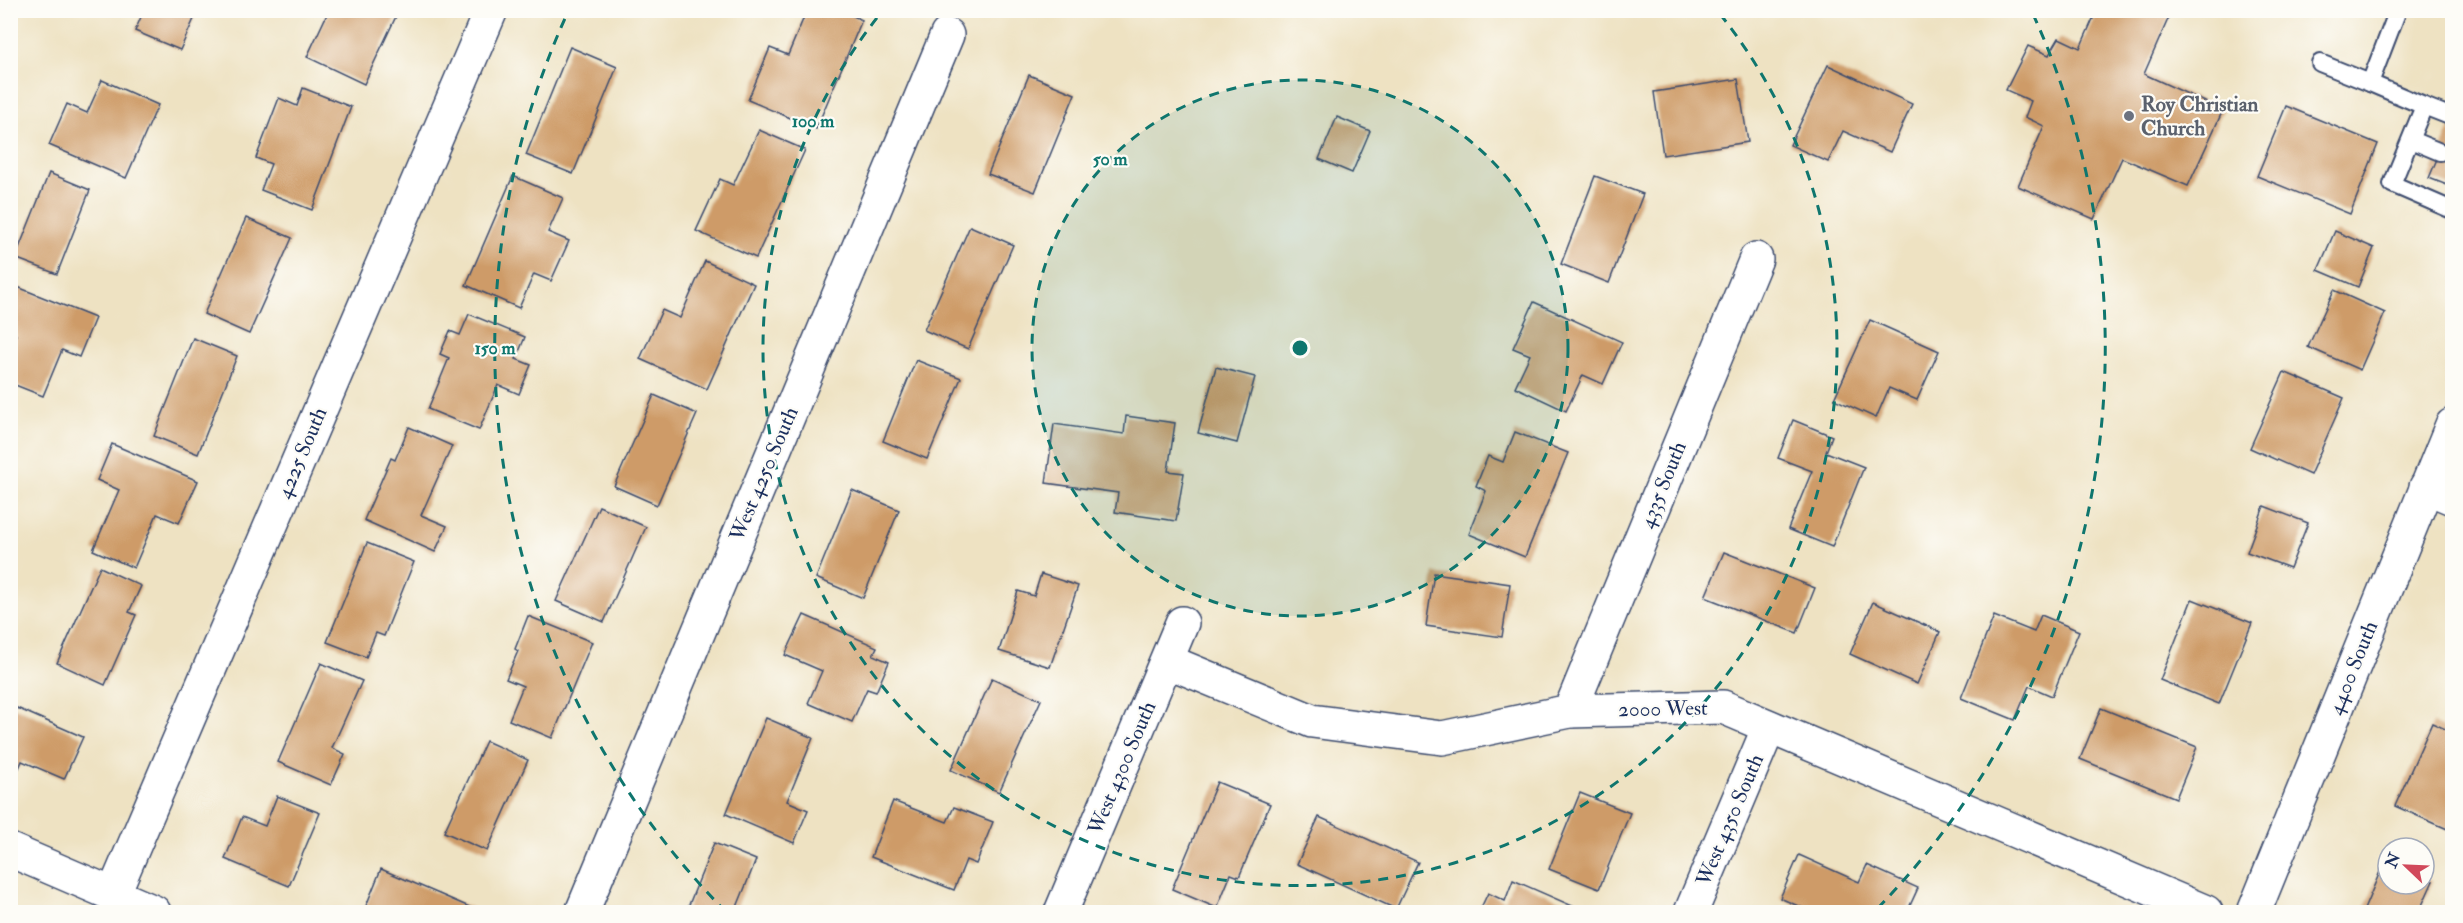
<svg xmlns="http://www.w3.org/2000/svg" width="2463" height="923" viewBox="0 0 2463 923" font-family="'IM FELL Double Pica',serif">
<style>
.building{fill:#ce9b68}
.lines{fill:none;stroke-linecap:round;stroke-linejoin:round}
.lane-casing{stroke:#3b4a6d;stroke-width:20}
.street-casing{stroke:#3b4a6d;stroke-width:36}
.secondary-casing{stroke:#3b4a6d;stroke-width:36}
.lane{stroke:#fff;stroke-width:16}
.street{stroke:#fff;stroke-width:33}
.secondary{stroke:#fff;stroke-width:33}
.ring{fill:none;stroke:#0f766e;stroke-width:3;stroke-dasharray:10 8}
.worship-dot{fill:#6b7280;stroke:#fdfcf7;stroke-width:2}
.labels{text-anchor:middle;dominant-baseline:central;stroke-width:4.5;stroke-linejoin:round;paint-order:stroke}
.worship-label{font-size:21px;font-weight:bold;fill:#5b616d;stroke:#fdfcf7;text-anchor:start}
.street-label{font-size:21px;fill:#1b2f5e;stroke:#fdfcf7}
.centre{fill:#0f766e;stroke:#fdfcf7;stroke-width:3}
.ring-label{font-size:18px;text-anchor:middle;font-weight:bold;fill:#0f766e;stroke:#fdfcf7;stroke-width:4.5;stroke-linejoin:round;paint-order:stroke}
</style>
<rect width="100%" height="100%" fill="#fdfcf7"/>
<filter id="ink" filterUnits="userSpaceOnUse"><feTurbulence type="fractalNoise" baseFrequency=".0167" numOctaves="2"/><feDisplacementMap in="SourceGraphic" scale="12" xChannelSelector="R" yChannelSelector="G"/><feConvolveMatrix kernelMatrix="1 2 1 2 8 2 1 2 1" color-interpolation-filters="sRGB"/></filter>
<filter id="wash" filterUnits="userSpaceOnUse"><feTurbulence type="fractalNoise" baseFrequency=".008" numOctaves="4" result="noise"/><feDisplacementMap in="SourceGraphic" scale="24" xChannelSelector="R" yChannelSelector="G"/><feGaussianBlur stdDeviation="1.35" result="paint"/><feColorMatrix in="noise" values="0 0 0 0 0 0 0 0 0 0 0 0 0 0 0 0 0 1.4 0 .05"/><feComposite in="paint" operator="in"/></filter>
<g filter="url(#wash)">
<rect width="100%" height="100%" fill="#eee2c2"/>
<g id="blocks">
<g class="building">
<polygon points="144,10 198,10 180,50 135,31"/>
<polygon points="329,10 399,10 364,84 307,57"/>
<polygon points="807,10 840,10 862,20 816,129 748,100 770,48 788,55"/>
<polygon points="2097,10 2172,10 2144,74 2223,110 2188,186 2122,158 2094,219 2018,186 2044,126 2025,117 2031,101 2006,90 2028,46 2049,55 2059,38 2080,48"/>
<polygon points="570,47 617,67 573,174 526,155"/>
<polygon points="1828,65 1912,104 1890,152 1843,131 1828,162 1790,145"/>
<polygon points="1029,75 1075,94 1035,192 988,174"/>
<polygon points="1738,79 1748,142 1663,155 1654,92"/>
<polygon points="102,80 158,105 126,178 49,145 67,104 87,113"/>
<polygon points="303,88 351,107 312,210 261,190 271,164 256,158 279,98 297,106"/>
<polygon points="2286,106 2378,144 2350,214 2257,176"/>
<polygon points="1337,117 1370,131 1352,173 1319,159"/>
<polygon points="2452,123 2452,187 2429,178"/>
<polygon points="759,130 805,150 756,258 696,231 720,179 733,185"/>
<polygon points="49,173 90,190 57,274 15,258"/>
<polygon points="513,176 563,198 548,232 569,241 551,281 534,274 519,308 466,285"/>
<polygon points="1595,176 1643,194 1609,283 1561,264"/>
<polygon points="246,218 292,238 249,334 204,314"/>
<polygon points="970,226 1013,245 968,349 924,330"/>
<polygon points="2335,231 2374,248 2358,287 2318,270"/>
<polygon points="705,261 754,284 707,389 640,359 662,310 680,318"/>
<polygon points="10,284 95,318 79,357 62,350 43,396 10,383 10,348 16,335 10,333"/>
<polygon points="2334,290 2385,313 2360,370 2308,347"/>
<polygon points="1534,302 1622,342 1603,384 1583,375 1566,411 1515,387 1530,355 1513,348"/>
<polygon points="469,314 525,337 516,359 531,365 519,394 498,385 479,430 428,409 449,358 440,354 450,331 460,335"/>
<polygon points="1870,320 1939,351 1917,400 1889,388 1876,418 1834,399"/>
<polygon points="193,338 237,356 198,454 154,436"/>
<polygon points="916,360 961,378 927,459 883,441"/>
<polygon points="1216,367 1255,377 1237,443 1198,433"/>
<polygon points="2284,372 2344,398 2310,475 2250,448"/>
<polygon points="654,395 697,414 657,505 614,486"/>
<polygon points="1126,416 1175,423 1168,471 1184,473 1176,521 1115,512 1118,493 1046,483 1054,424 1124,434"/>
<polygon points="1793,420 1832,436 1826,452 1864,467 1832,547 1788,529 1812,471 1778,458"/>
<polygon points="409,427 452,446 421,515 447,526 435,552 364,520 391,458 395,460"/>
<polygon points="1515,432 1568,453 1525,557 1469,534 1486,491 1476,486 1488,456 1503,462"/>
<polygon points="112,444 198,481 179,523 157,514 134,568 93,550 119,490 97,480"/>
<polygon points="852,490 899,510 863,598 816,578"/>
<polygon points="599,506 646,527 604,622 556,601"/>
<polygon points="2264,506 2308,523 2290,568 2247,552"/>
<polygon points="367,543 414,562 384,636 376,633 366,657 327,642"/>
<polygon points="1724,552 1815,588 1797,633 1705,597"/>
<polygon points="100,567 141,586 129,612 136,615 105,685 57,663"/>
<polygon points="1434,573 1510,584 1502,637 1426,626"/>
<polygon points="1041,574 1078,586 1050,667 999,651 1018,591 1034,596"/>
<polygon points="2192,599 2252,623 2219,704 2160,680"/>
<polygon points="1873,602 1940,632 1917,684 1850,654"/>
<polygon points="804,615 877,647 873,655 889,662 876,692 867,689 852,722 808,703 822,671 785,655"/>
<polygon points="2041,615 2079,631 2052,696 2029,686 2015,720 1961,698 1994,616 2034,632"/>
<polygon points="528,616 592,642 552,738 509,720 523,686 506,679 518,651 515,649"/>
<polygon points="321,663 362,681 332,748 345,754 331,785 278,762"/>
<polygon points="992,678 1041,700 999,792 951,770"/>
<polygon points="10,705 83,737 64,779 22,761 19,768 10,765"/>
<polygon points="2101,708 2197,747 2176,798 2080,759"/>
<polygon points="766,718 813,738 787,801 808,810 794,843 726,814"/>
<polygon points="2432,723 2452,732 2452,831 2395,806"/>
<polygon points="486,741 528,760 487,851 444,832"/>
<polygon points="1217,782 1270,804 1239,877 1231,874 1217,908 1172,889"/>
<polygon points="1580,793 1630,813 1599,889 1549,869"/>
<polygon points="277,796 320,813 289,886 225,859 242,817 265,826"/>
<polygon points="893,801 947,822 954,807 993,822 976,864 966,860 954,890 871,857"/>
<polygon points="1319,817 1418,862 1396,909 1297,864"/>
<polygon points="714,843 756,860 735,912 686,912"/>
<polygon points="1799,855 1859,882 1867,865 1918,888 1907,912 1812,912 1780,898"/>
<polygon points="2385,860 2388,862 2388,884 2424,884 2424,877 2433,881 2419,912 2363,912"/>
<polygon points="381,869 481,912 366,912 364,911"/>
<polygon points="1513,880 1586,912 1479,912 1488,893 1505,901"/>
</g>
</g>
</g>
<g filter="url(#ink)">
<use href="#blocks" fill-opacity="0" stroke="#3b4a6d" stroke-width="1.5"/>
<g class="lines">
<defs>
<g id="lane">
<polyline points="2320,63 2370,83 2398,10"/>
<polyline points="2370,83 2424,106 2392,184 2452,210"/>
<polyline points="2424,106 2452,117"/>
<polyline points="2411,140 2440,152"/>
</g>
<g id="street">
<polyline points="2426,487 2452,498"/>
<polyline points="1167,661 1312,721 1442,738 1570,711 1723,707 2206,912"/>
<polyline points="1570,711 1756,259"/>
<polyline points="10,850 154,912"/>
<polyline points="113,895 491,10"/>
<polyline points="582,912 947,35"/>
<polyline points="1061,912 1182,623"/>
<polyline points="1691,912 1769,727"/>
</g>
<polyline id="secondary" points="2254,912 2452,425"/>
</defs>
<use href="#lane" class="lane-casing"/>
<use href="#street" class="street-casing"/>
<use href="#secondary" class="secondary-casing"/>
<use href="#lane" class="lane"/>
<use href="#street" class="street"/>
<use href="#secondary" class="secondary"/>
</g>
</g>
<circle cx="1300" cy="348" r="268" fill="#0f766e" fill-opacity=".12"/>
<g class="ring">
<circle cx="1300" cy="348" r="268"/>
<path d="M1720 14A537 537 0 1 1 880 14"/>
<path d="M726 912A805 805 0 0 1 567 14M2033 14A805 805 0 0 1 1874 912"/>
</g>
<circle class="worship-dot" cx="2129" cy="116" r="6"/>
<g class="labels">
<g class="worship-label">
<text x="2141" y="104">Roy Christian<tspan x="2141" dy="24">Church</tspan></text>
</g>
<g class="street-label">
<text transform="translate(302 453) rotate(-67)">4225 South</text>
<text transform="translate(764 474) rotate(-67)">West 4250 South</text>
<text transform="translate(1663 485) rotate(-68)">4335 South</text>
<text transform="translate(2353 668) rotate(-68)">4400 South</text>
<text transform="translate(1663 709) rotate(-1)">2000 West</text>
<text transform="translate(1122 768) rotate(-67)">West 4300 South</text>
<text transform="translate(1730 820) rotate(-67)">West 4350 South</text>
</g>
</g>
<circle cx="1300" cy="348" r="9" class="centre"/>
<g class="ring-label">
<text x="813" y="127">100 m</text>
<text x="1110" y="165">50 m</text>
<text x="495" y="354">150 m</text>
</g>
<rect width="2463" height="923" fill="none" stroke="#fdfcf7" stroke-width="36"/>
<g transform="translate(2406 866) rotate(293)"><circle r="28" fill="#fdfcf7" stroke="#a3aaba" stroke-width="1.5"/>
<path d="M0-4.5L10 22L0 15L-10 22Z" fill="#d1495b"/>
<text y="-9" font-size="16" font-weight="bold" text-anchor="middle" fill="#1b2f5e">N</text>
</g>
</svg>
